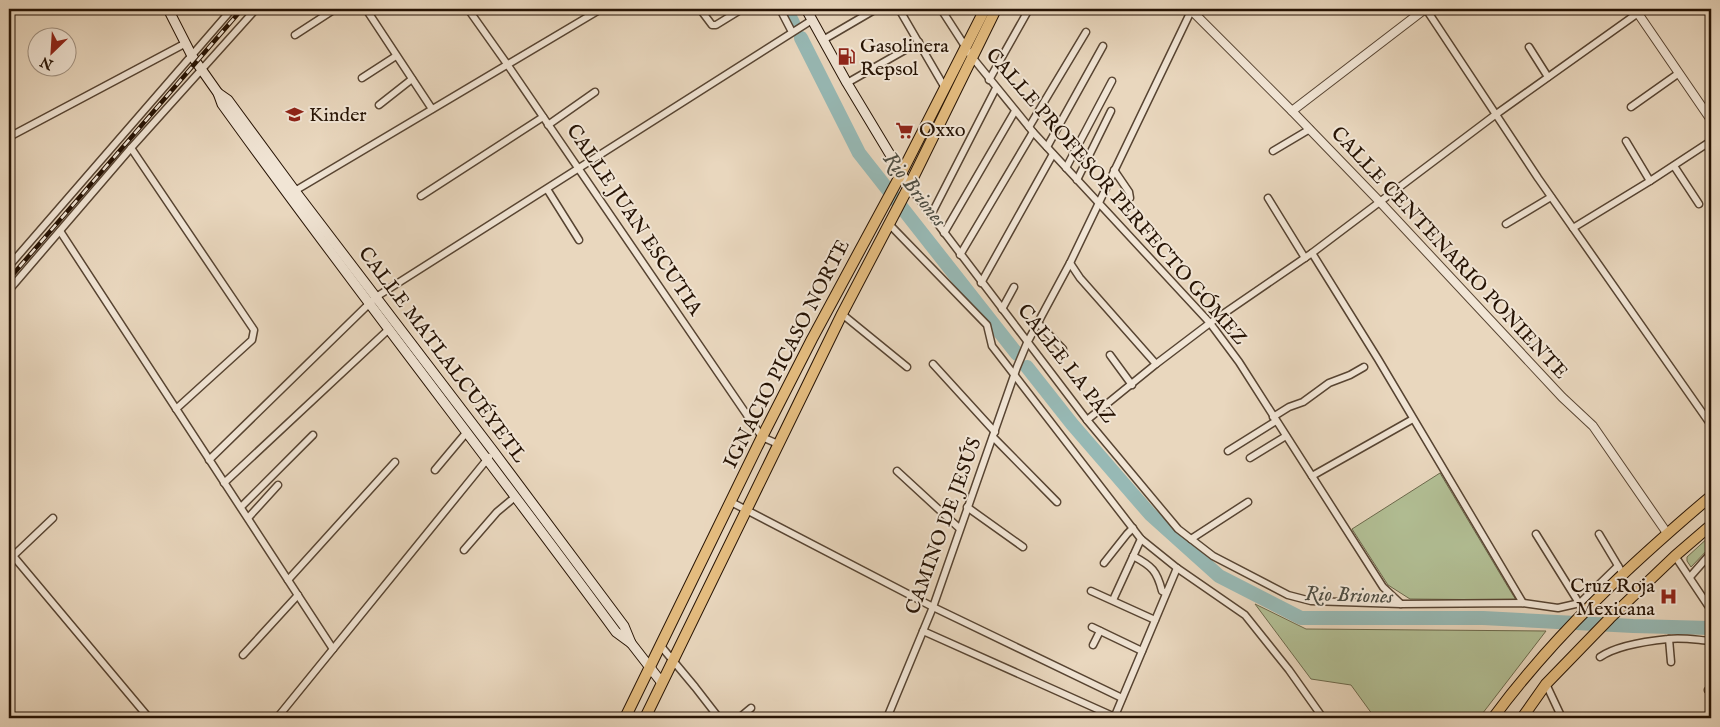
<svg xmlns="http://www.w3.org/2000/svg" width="1720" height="727" viewBox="0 0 1720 727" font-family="'IM FELL English',serif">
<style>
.green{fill:#b2bf95;stroke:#6c694c}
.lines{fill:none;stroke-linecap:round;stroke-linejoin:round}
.river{stroke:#97b9b5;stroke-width:14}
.minor-casing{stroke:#574432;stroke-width:9}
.tertiary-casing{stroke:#574432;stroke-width:10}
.secondary-casing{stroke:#261304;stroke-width:11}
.primary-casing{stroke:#261304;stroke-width:12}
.minor{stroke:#f1e5d5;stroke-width:6}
.tertiary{stroke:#f1e5d5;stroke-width:8}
.secondary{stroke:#f1e5d5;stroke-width:9}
.primary{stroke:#e4bc7f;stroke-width:10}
.rail-casing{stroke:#261304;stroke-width:4.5}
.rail{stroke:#f1e5d5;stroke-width:2.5;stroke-dasharray:8;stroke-linecap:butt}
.labels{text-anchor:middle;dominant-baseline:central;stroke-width:4;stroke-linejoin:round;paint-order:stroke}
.poi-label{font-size:20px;fill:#261304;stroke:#f1e5d5;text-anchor:start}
.street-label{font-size:20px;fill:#261304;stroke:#f1e5d5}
.water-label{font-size:21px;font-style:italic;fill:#4e4d42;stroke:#f1e5d5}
</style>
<rect width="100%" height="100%" fill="#e9d7be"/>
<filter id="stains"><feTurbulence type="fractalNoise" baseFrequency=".004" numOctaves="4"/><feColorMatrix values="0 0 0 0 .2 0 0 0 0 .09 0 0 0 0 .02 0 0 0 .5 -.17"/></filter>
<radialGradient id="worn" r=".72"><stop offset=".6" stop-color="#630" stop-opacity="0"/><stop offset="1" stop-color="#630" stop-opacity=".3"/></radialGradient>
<g class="green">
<polygon points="1440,473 1508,587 1516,600 1410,599 1388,585 1352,529"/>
<polygon points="1711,535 1711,546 1691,567 1687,561 1687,557"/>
<polygon points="1255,604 1306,629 1546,631 1479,718 1375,718 1351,685 1311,679"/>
</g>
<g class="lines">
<g class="river">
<polyline points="786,9 793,23"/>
<polyline points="801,38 859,153 1017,354"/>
<polyline points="1027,367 1072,424 1150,514 1219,576 1301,618 1483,618 1633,626 1711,628"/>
</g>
<defs>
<g id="minor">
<polyline points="366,9 432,109"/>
<polyline points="468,9 507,64 762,437 778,444"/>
<polyline points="700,9 712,25 716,25 742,9"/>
<polyline points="780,9 792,32"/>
<polyline points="899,9 945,88"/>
<polyline points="941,9 972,57 1033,132 1210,323 1239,362 1383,587 1401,604"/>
<polyline points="1426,9 1538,178 1711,425"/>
<polyline points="9,10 12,9"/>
<polyline points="295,35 335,9"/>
<polyline points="823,40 876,9"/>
<polyline points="1529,47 1548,77"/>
<polyline points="362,78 396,56"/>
<polyline points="989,80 1029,9"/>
<polyline points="847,83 919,42"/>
<polyline points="379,105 412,79"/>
<polyline points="1631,107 1679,73"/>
<polyline points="548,125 595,92"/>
<polyline points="1029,127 1086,32"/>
<polyline points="9,137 186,43"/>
<polyline points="1626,141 1650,181"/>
<polyline points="1047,147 1103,46"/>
<polyline points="131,148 254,330 252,340 176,409"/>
<polyline points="1273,151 1310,129"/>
<polyline points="1674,166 1699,204"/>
<polyline points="1066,168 1112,81"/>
<polyline points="1114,170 1129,192 1130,198"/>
<polyline points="1077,180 1111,111"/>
<polyline points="909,186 1087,420 1178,529 1213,556 1288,595 1311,601 1401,604 1523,603 1558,608 1580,603 1618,566"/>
<polyline points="547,189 579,240"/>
<polyline points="293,192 601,9"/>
<polyline points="421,196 543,117"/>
<polyline points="1268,198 1305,258"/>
<polyline points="931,215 996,88"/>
<polyline points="889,224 987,325 992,346 1141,539 1177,568 1245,615 1289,670 1323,718"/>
<polyline points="1506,224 1551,197"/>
<polyline points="1573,228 1650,181 1711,141"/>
<polyline points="60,231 333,649"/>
<polyline points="944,233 1015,111"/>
<polyline points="1312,253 1378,359 1523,603"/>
<polyline points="960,255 1033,132"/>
<polyline points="1070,263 1080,278 1156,364"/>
<polyline points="9,266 232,9"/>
<polyline points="981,283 1053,154"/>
<polyline points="9,290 131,148 256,9"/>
<polyline points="1002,309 1014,287"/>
<polyline points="842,314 907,367"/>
<polyline points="1038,323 1063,349"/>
<polyline points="1110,355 1132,385"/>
<polyline points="933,364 995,432"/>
<polyline points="1273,417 1289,407 1303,402 1329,383 1350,375 1364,367"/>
<polyline points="1087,420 1156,364 1210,323 1312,253 1495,115 1638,13"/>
<polyline points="993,437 1057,502"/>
<polyline points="1228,451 1276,421"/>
<polyline points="1250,458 1286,436"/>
<polyline points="209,460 376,297 812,20"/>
<polyline points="435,470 466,433"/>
<polyline points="897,471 959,528"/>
<polyline points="1312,476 1413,419"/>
<polyline points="224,483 389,329"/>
<polyline points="731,502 933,607 1122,698"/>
<polyline points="241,507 313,435"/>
<polyline points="967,507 1023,547"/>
<polyline points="248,518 278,485"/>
<polyline points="1536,534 1579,603"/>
<polyline points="1599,534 1623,574"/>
<polyline points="1191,539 1248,502"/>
<polyline points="464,550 497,512 515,497"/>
<polyline points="9,551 149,718"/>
<polyline points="13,556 53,518"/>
<path d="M 1133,556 C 1152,566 1157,571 1162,591 L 1166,593"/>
<polyline points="1675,556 1711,610"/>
<polyline points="1104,563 1127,534 1133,528"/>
<polyline points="1690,577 1711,553"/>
<polyline points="288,580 395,462"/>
<polyline points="1091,591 1155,620"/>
<polyline points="1113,600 1141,539"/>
<polyline points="1092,627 1142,651"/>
<polyline points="923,631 1115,717"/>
<polyline points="1669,639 1671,662"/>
<polyline points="660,645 695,687 719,718"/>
<polyline points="1093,645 1100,631"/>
<polyline points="243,655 298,595"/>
<path d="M 1600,657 C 1616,646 1648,641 1668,639 C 1682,637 1697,640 1711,641"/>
<polyline points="1546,684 1562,718"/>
<polyline points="1708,690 1711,692"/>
<polyline points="277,718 489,457"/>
<polyline points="739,718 751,708"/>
<polyline points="887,718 933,607 1017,367 1027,343 1070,263 1192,9"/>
<polyline points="1114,718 1177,568"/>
<polyline points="1661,718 1666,717"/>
</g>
<g id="tertiary">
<polyline points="1190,9 1292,111 1380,202 1562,397 1593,426 1667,533"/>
<polyline points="1635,9 1711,120"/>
<polyline points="1292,111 1425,9"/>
</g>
<g id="secondary">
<path d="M 168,9 L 192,56 L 218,93 L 222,104 C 350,282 486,455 616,632 L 631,643"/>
<polyline points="806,9 847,83 909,186"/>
<polyline points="218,93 228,100 295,191 494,452 624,626 631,643 662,683"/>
</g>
<g id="primary">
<polyline points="625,718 762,437 812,339 901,174 985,9"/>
<polyline points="645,718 842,314 909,186 996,9"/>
<path d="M 1493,718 C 1555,634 1632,563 1711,496"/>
<polyline points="1522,718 1546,684 1610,618 1675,556 1711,525"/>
</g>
</defs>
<use href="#minor" class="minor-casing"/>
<use href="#tertiary" class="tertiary-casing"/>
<use href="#secondary" class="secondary-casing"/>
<use href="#primary" class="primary-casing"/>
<use href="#minor" class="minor"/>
<use href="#tertiary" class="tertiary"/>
<use href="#secondary" class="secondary"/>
<use href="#primary" class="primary"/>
<defs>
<polyline id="rail" points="9,279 242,9"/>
</defs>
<use href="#rail" class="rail-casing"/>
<use href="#rail" class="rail"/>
</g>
<defs>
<symbol id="fuel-bare" viewBox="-9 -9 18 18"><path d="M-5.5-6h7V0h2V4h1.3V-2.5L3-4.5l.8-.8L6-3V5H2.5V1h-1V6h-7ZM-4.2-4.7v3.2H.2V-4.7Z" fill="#8f2418" stroke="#f1e5d5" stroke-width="2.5" paint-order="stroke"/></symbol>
<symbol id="school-bare" viewBox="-9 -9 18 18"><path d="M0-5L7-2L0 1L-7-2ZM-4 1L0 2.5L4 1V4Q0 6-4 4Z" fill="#8f2418" stroke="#f1e5d5" stroke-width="2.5" paint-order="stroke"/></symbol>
<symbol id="supermarket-bare" viewBox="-9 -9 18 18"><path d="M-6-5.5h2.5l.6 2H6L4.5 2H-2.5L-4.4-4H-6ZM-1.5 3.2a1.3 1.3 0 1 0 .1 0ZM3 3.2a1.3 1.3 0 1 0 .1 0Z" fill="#8f2418" stroke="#f1e5d5" stroke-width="2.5" paint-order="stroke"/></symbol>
<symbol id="hospital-bare" viewBox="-9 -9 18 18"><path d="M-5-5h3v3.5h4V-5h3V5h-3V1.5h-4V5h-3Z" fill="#8f2418" stroke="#f1e5d5" stroke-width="2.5" paint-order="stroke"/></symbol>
</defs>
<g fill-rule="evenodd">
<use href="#fuel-bare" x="834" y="44" width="25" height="25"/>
<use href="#school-bare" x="282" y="102" width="25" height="25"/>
<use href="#supermarket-bare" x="892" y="118" width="25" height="25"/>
<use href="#hospital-bare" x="1656" y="584" width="25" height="25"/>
</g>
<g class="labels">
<g class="poi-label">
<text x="860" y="46">Gasolinera<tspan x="860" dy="23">Repsol</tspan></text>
<text x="309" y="115">Kinder</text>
<text x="919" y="130">Oxxo</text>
<text x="1655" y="586" text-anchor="end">Cruz Roja<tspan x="1655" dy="23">Mexicana</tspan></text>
</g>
<g class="street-label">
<text transform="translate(1116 197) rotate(49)">CALLE PROFESOR PERFECTO GÓMEZ</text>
<text transform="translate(634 220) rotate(56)">CALLE JUAN ESCUTIA</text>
<text transform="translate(1449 253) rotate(47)">CALLE CENTENARIO PONIENTE</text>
<text transform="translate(787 354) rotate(-63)">IGNACIO PICASO NORTE</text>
<text transform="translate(442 355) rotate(53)">CALLE MATLALCUÉYETL</text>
<text transform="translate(1066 364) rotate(52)">CALLE LA PAZ</text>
<text transform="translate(944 526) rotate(-70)">CAMINO DE JESÚS</text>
</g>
<g class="water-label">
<text transform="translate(914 190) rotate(52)">Rio Briones</text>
<text transform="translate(1349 596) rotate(2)">Rio Briones</text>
</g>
</g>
<rect width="1720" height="727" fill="none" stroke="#e9d7be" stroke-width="30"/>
<rect x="10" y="10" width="1700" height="707" fill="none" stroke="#261304" stroke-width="2.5"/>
<rect x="15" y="15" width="1690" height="697" fill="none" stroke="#261304"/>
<g transform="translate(52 52) rotate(205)"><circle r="24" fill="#f1e5d5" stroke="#a09181"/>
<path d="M0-4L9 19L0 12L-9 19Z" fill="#8f2418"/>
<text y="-8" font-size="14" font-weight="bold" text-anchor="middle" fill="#261304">N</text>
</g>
<rect width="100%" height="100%" filter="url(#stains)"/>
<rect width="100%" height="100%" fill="url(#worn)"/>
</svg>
